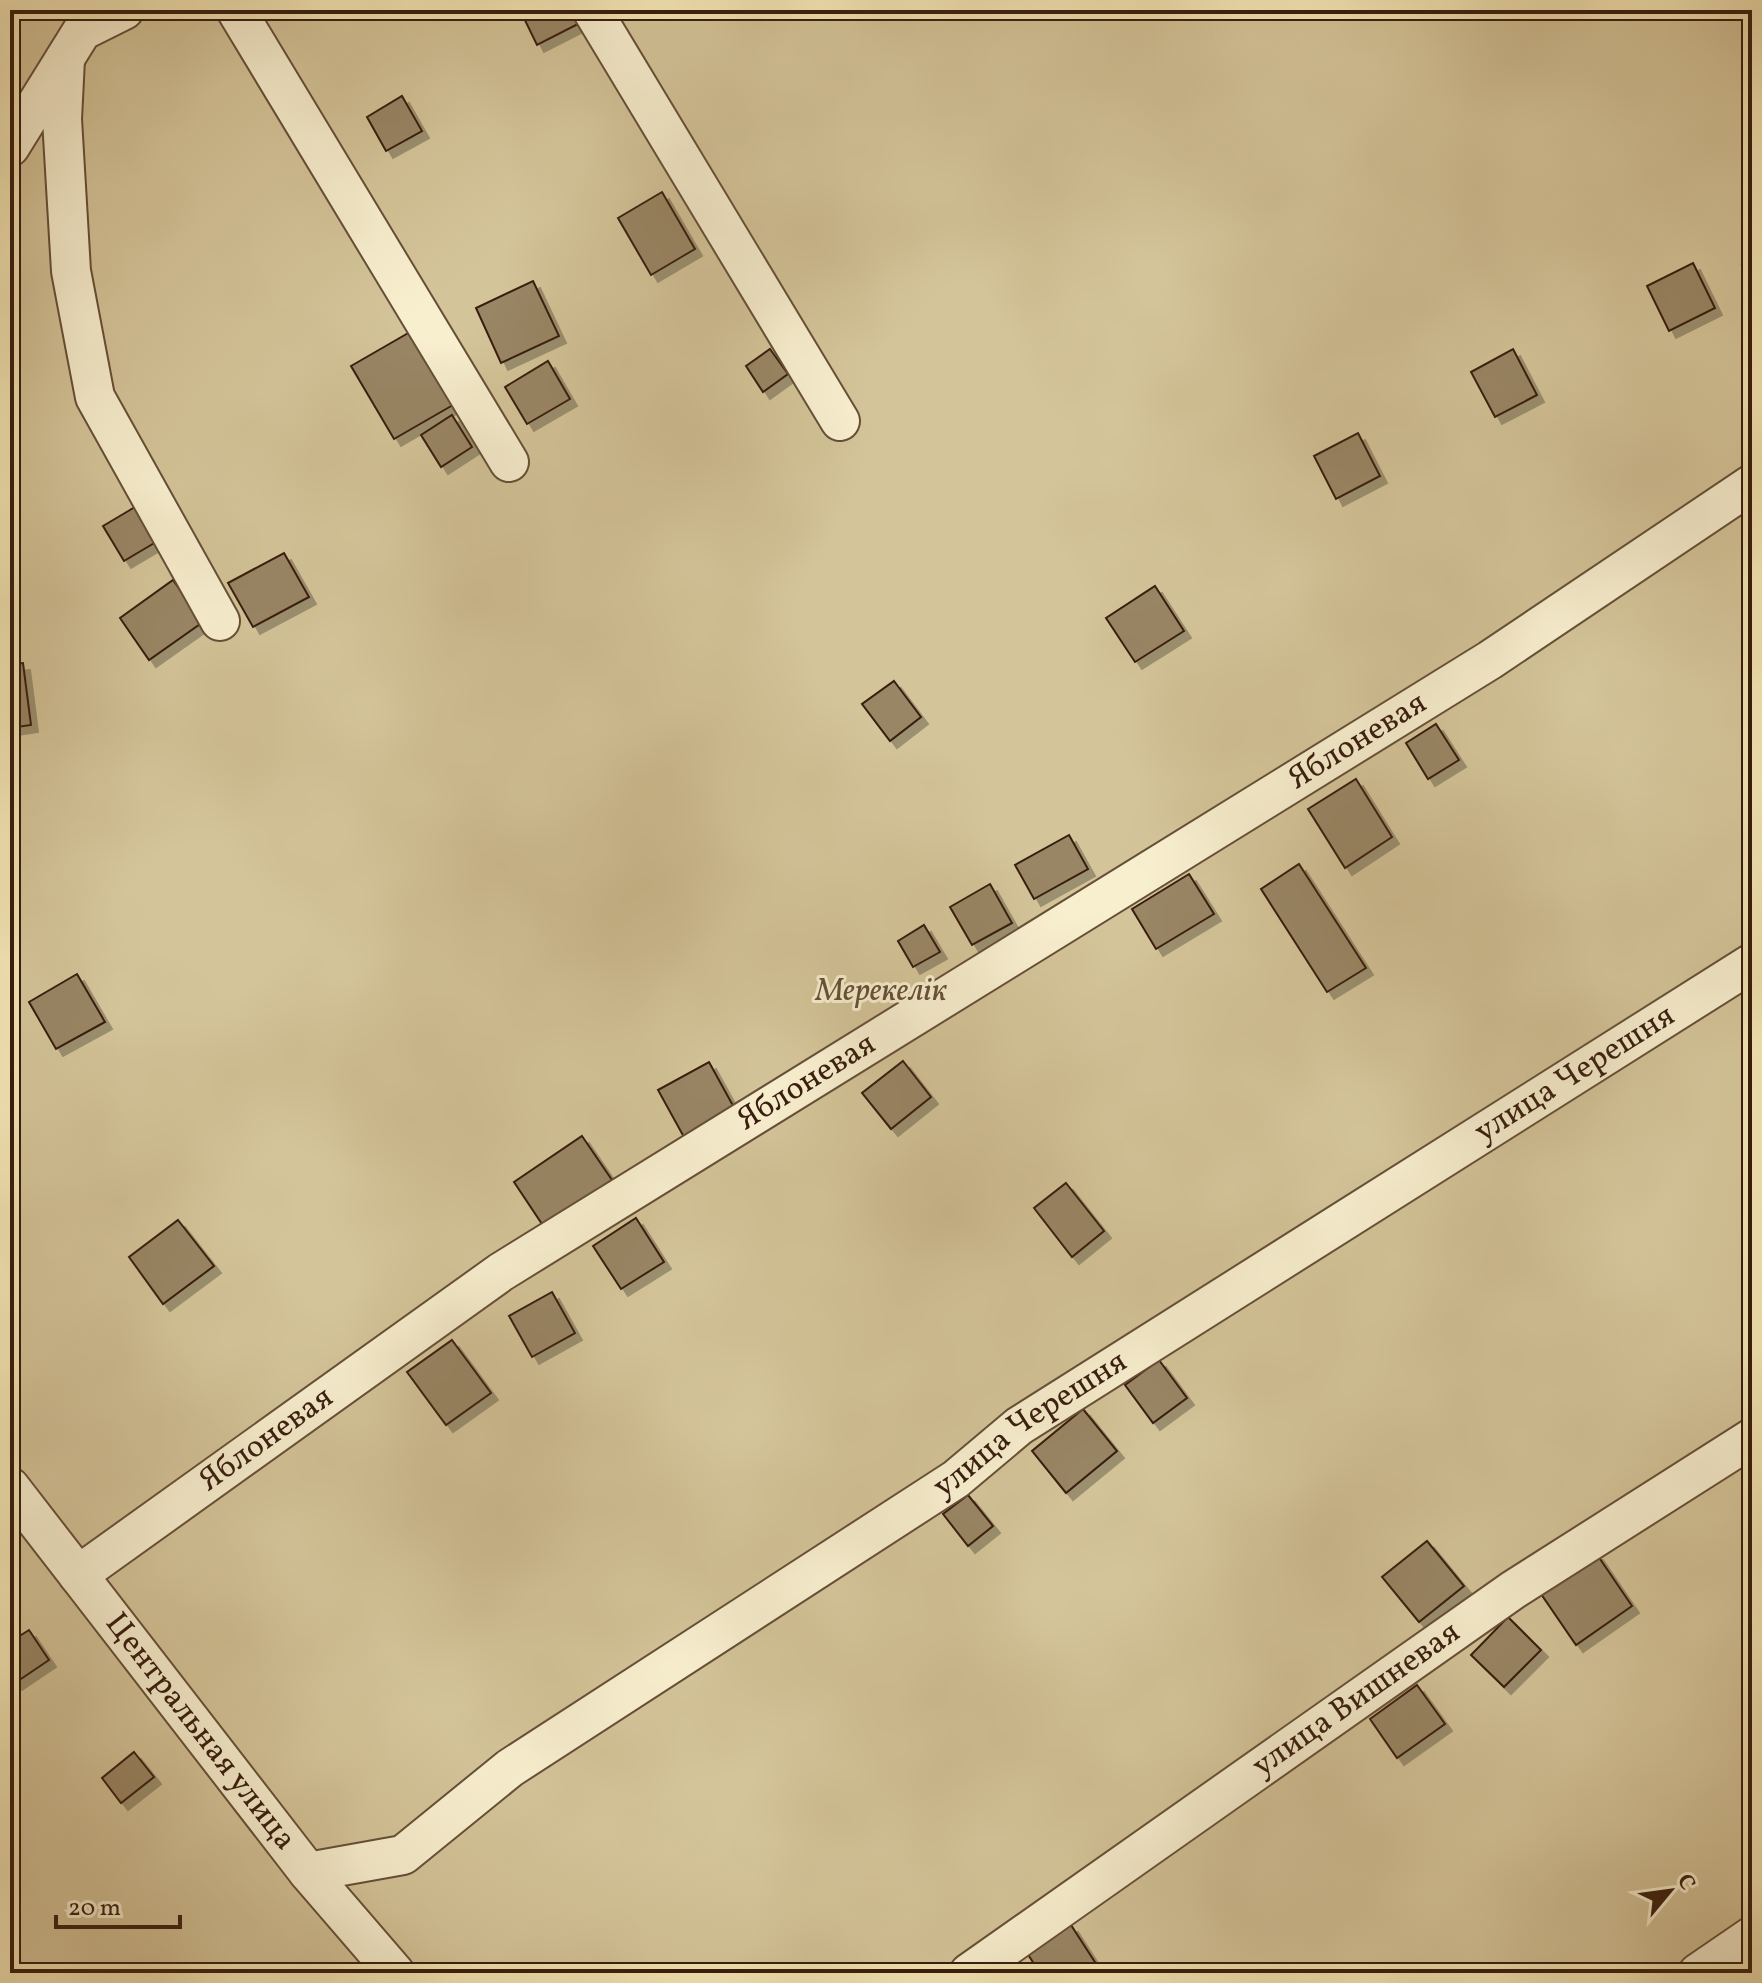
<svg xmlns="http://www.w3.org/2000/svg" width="1762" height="1983" viewBox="0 0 1762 1983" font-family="Vollkorn,serif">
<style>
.green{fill:#d4c499;stroke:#867054;stroke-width:2}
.building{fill:#998665;stroke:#371d0e;stroke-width:2;filter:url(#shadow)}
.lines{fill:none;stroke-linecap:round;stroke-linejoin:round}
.street-casing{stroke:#664f38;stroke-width:42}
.street{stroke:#f8efcf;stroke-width:38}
.labels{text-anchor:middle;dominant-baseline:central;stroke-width:6;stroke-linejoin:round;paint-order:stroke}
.street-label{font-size:32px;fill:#371d0e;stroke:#f8efcf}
.park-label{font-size:32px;font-style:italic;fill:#664f38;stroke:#f8efcf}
</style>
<defs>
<filter id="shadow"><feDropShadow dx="7" dy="7" stdDeviation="0" flood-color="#0004"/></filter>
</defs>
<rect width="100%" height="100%" fill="#f4e6b5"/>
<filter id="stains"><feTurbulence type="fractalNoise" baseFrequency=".0025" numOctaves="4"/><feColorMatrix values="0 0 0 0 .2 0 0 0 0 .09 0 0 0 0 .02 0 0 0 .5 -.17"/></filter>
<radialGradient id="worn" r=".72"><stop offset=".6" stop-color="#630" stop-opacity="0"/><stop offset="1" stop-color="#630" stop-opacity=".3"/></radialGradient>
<rect class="green" x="10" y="10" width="1742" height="1963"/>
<g class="building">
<polygon points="520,10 571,10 578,24 537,45"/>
<polygon points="402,96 422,131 386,151 367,117"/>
<polygon points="662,192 695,249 651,275 618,218"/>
<polygon points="1752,262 1752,294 1742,265"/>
<polygon points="1693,263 1715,308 1669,331 1647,286"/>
<polygon points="533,281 559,336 501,363 476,308"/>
<polygon points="410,332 453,405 394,439 351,366"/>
<polygon points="770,349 788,374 763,392 746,366"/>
<polygon points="1513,349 1537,395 1495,417 1471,372"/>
<polygon points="548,361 570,399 527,424 505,387"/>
<polygon points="452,415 472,447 441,467 421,435"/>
<polygon points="1358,433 1380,476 1336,499 1314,456"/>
<polygon points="135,507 156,542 124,561 103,526"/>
<polygon points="284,553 309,597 253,627 228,583"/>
<polygon points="173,580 203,622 149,660 120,618"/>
<polygon points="1155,586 1184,631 1135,662 1106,618"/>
<polygon points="23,663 31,725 10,728 10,664"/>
<polygon points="894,681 921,717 890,741 862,704"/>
<polygon points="1436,724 1459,760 1428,779 1406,743"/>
<polygon points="1356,779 1392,837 1345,868 1308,809"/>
<polygon points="1069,835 1088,869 1034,899 1015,865"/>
<polygon points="1299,864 1366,968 1327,992 1261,889"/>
<polygon points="1189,874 1214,914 1156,949 1132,909"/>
<polygon points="990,884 1012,923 972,945 950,907"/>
<polygon points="924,925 940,952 913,967 898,941"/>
<polygon points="77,974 105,1022 56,1049 29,1002"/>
<polygon points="903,1061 931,1097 891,1129 862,1093"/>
<polygon points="709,1062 736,1111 685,1139 658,1090"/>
<polygon points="582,1136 612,1180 544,1227 514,1182"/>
<polygon points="1066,1183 1104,1231 1072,1257 1034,1208"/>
<polygon points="636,1218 664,1262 621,1289 593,1246"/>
<polygon points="178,1220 214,1266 163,1304 129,1257"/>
<polygon points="552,1292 575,1333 532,1357 509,1316"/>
<polygon points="452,1340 491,1393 446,1425 407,1372"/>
<polygon points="1159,1360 1187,1398 1153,1423 1125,1385"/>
<polygon points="1083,1409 1117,1451 1066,1493 1032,1451"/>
<polygon points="968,1495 993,1526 968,1546 943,1514"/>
<polygon points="1427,1541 1464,1586 1419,1622 1382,1577"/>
<polygon points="1596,1553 1632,1606 1576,1645 1539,1591"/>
<polygon points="1508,1617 1541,1650 1504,1687 1471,1655"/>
<polygon points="29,1630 49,1660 15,1683 10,1676 10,1642"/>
<polygon points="1417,1685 1445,1724 1397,1758 1370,1719"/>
<polygon points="134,1752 154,1777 121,1803 102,1778"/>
<polygon points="1071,1925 1102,1973 1040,1973 1027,1953"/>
</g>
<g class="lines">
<defs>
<g id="street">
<polyline points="236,10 509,462"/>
<polyline points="592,10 840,421"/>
<polyline points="65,59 62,119 71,271 95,397 220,621"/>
<polyline points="10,147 82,31 124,10"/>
<path id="s1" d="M 10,1487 L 308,1872 L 395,1973"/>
<path id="s2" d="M 78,1575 L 501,1272 L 1490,660 L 1752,484"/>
<path id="s3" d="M 308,1872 L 403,1855 L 510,1768 L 956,1479 L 1019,1426 L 1752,963"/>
<path id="s4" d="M 969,1973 L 1513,1590 L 1752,1438"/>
<polyline points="1698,1973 1752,1936"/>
</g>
</defs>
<use href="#street" class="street-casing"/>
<use href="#street" class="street"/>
</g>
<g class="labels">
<g class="street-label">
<text stroke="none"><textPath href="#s2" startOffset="1528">Яблоневая</textPath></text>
<text stroke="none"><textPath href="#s3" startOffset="1506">улица Черешня</textPath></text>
<text stroke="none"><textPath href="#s2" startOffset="880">Яблоневая</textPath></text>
<text stroke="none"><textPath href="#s3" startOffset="858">улица Черешня</textPath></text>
<text stroke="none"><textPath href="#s2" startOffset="232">Яблоневая</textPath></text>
<text stroke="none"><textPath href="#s4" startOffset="474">улица Вишневая</textPath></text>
<text stroke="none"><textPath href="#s1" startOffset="310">Центральная улица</textPath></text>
</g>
<g class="park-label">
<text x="881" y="992">Мерекелік</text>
</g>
</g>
<rect width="1762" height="1983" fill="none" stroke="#f4e6b5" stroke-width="40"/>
<rect x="12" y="12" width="1738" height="1959" fill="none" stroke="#371d0e" stroke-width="4"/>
<rect x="20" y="20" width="1722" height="1943" fill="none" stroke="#371d0e" stroke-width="2"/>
<g transform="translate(1670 1891) rotate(61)" stroke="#f8efcf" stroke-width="6" paint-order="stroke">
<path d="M0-6L14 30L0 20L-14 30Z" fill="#371d0e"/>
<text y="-12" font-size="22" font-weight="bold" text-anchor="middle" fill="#371d0e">С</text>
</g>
<path d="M56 1915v12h124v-12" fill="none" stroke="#371d0e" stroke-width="4"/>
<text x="68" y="1915" font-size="24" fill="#371d0e" stroke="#f8efcf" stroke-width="6" paint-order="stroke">20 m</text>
<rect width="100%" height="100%" filter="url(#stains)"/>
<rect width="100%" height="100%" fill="url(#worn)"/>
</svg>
